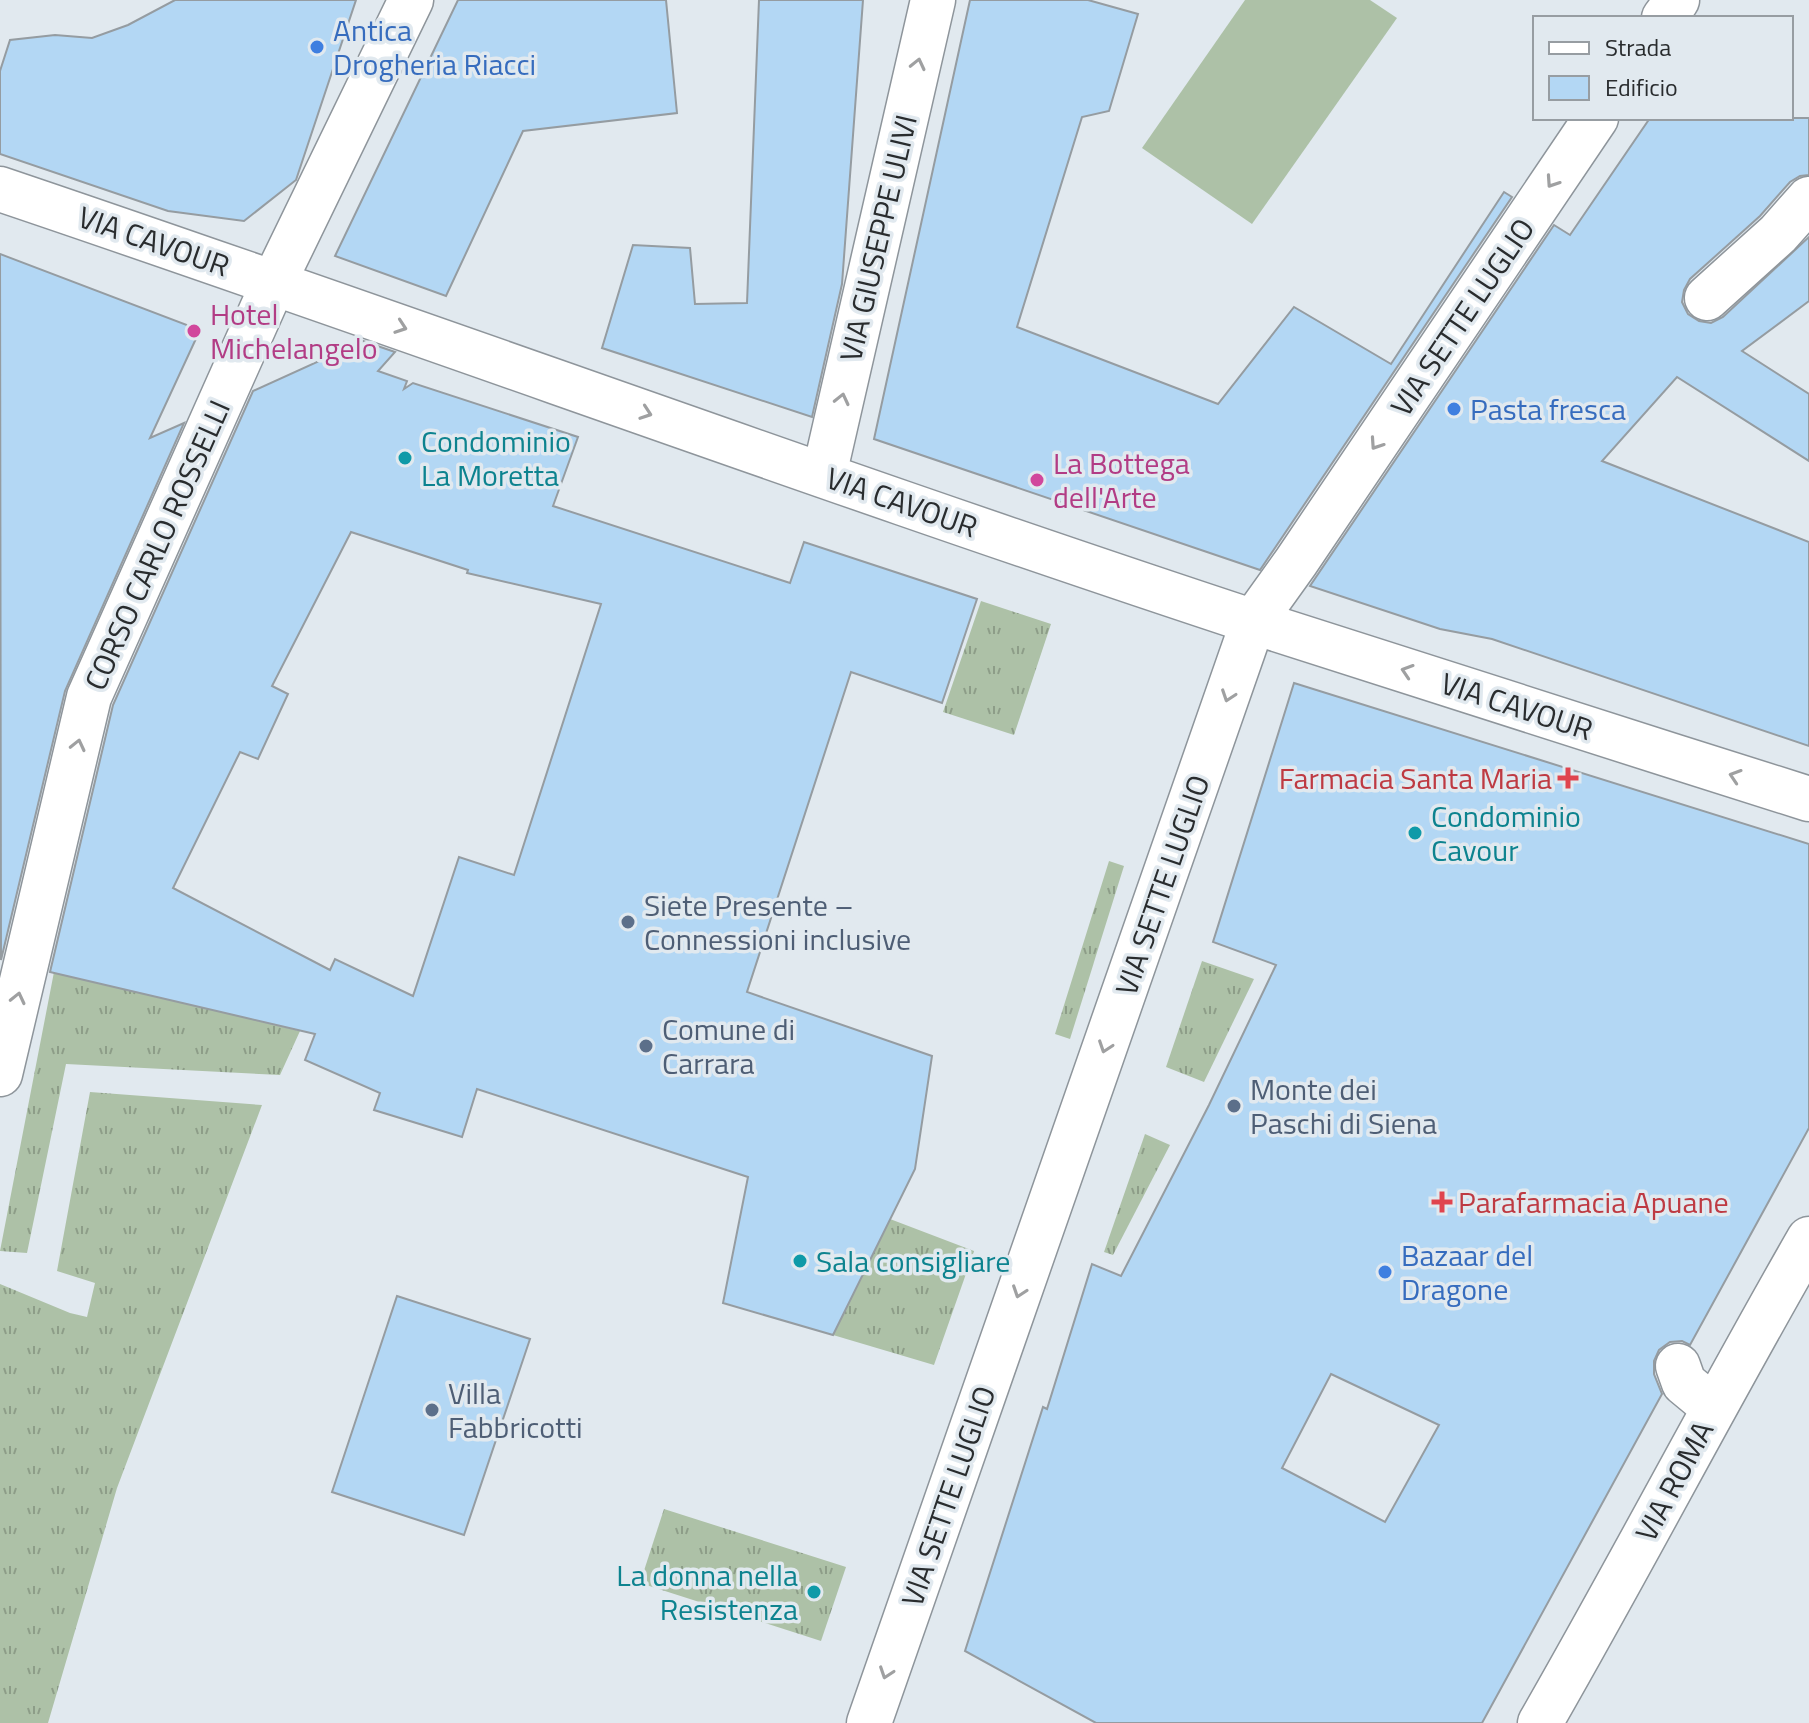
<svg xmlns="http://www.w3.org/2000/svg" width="1809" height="1723" viewBox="0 0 1809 1723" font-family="'Titillium Web',sans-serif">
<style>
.grass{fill:url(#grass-tufts)}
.garden{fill:#adc1a7}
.building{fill:#b3d7f4;stroke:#959ca1;stroke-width:2;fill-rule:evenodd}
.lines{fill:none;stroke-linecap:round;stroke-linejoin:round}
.minor-casing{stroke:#8e959b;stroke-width:47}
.minor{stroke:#fff;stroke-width:44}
.oneway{stroke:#9fa0a1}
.shop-dot{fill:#3f7fe0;stroke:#e1e9ef;stroke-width:3}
.hotel-dot{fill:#d1479c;stroke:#e1e9ef;stroke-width:3}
.culture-dot{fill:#0f9aa8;stroke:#e1e9ef;stroke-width:3}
.health-dot{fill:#e0444e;stroke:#e1e9ef;stroke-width:3}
.service-dot{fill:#5c6f8a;stroke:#e1e9ef;stroke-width:3}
.labels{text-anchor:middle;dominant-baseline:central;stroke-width:7;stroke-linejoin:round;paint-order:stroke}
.shop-label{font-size:30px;fill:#366cbe;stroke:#e1e9ef;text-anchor:start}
.street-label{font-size:30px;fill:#292c2e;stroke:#e1e9ef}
.hotel-label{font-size:30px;fill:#b23c85;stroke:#e1e9ef;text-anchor:start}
.culture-label{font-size:30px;fill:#0d838f;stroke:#e1e9ef;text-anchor:start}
.health-label{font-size:30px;fill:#be3a42;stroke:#e1e9ef;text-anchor:end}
.service-label{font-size:30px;fill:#4e5e75;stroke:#e1e9ef;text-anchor:start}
</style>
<defs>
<pattern id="grass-tufts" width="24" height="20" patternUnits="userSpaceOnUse" patternTransform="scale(2)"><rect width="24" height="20" fill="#adc1a7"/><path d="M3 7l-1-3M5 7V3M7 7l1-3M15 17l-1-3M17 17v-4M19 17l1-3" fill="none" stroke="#8d9d88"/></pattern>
</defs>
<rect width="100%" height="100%" fill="#e1e9ef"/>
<g class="grass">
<polygon points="981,601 1051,624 1014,735 943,712"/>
<polygon points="1109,861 1124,866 1070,1039 1055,1034"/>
<polygon points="1202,961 1254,979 1204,1082 1166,1067"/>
<polygon points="54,972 300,1031 280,1075 66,1064 27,1253 0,1251"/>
<polygon points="90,1092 262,1105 117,1488 48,1723 0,1723 0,1284 70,1313 87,1317 95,1283 57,1271"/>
<polygon points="1145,1134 1170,1145 1113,1255 1104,1252"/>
<polygon points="890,1219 974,1251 934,1365 833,1335"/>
<polygon points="664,1509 846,1567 821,1641 640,1583"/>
</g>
<polygon class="garden" points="1245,0 1370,0 1397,18 1252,224 1142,148"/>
<g class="building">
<polygon points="175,0 356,0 296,180 244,221 168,211 0,154 0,71 10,40 55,35 92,38 128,25"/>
<polygon points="458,0 666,0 677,113 523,131 446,296 335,256"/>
<polygon points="759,0 863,0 842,284 812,417 602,348 633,245 690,248 695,304 747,303"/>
<polygon points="970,0 1088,0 1138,14 1109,111 1082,117 1017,327 1218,404 1294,307 1391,364 1504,192 1512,197 1260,570 874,439"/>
<polygon points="1650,118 1809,118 1809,175 1800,176 1790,182 1760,216 1690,279 1684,290 1682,302 1688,314 1699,321 1711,323 1723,317 1809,237 1809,301 1742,351 1809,394 1809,461 1677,377 1602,461 1809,542 1809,746 1492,639 1440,629 1310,586 1554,225 1570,235"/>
<polygon points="0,254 200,330 150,438 184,423 65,691 1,960"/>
<path d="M 363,341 L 395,352 L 378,371 L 407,381 L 404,389 L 413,383 L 578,437 L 553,506 L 790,583 L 804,542 L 977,599 L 942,703 L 851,672 L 747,992 L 932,1056 L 915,1169 L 833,1335 L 723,1303 L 748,1177 L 477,1089 L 462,1137 L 374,1110 L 380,1093 L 305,1060 L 315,1034 L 50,972 L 113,705 L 253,391 ZM 351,532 L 468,570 L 467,573 L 601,604 L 514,875 L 459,857 L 413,996 L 335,959 L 330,970 L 173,888 L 240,752 L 258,759 L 288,694 L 272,686 Z"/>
<path d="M 1294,683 L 1809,844 L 1809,1128 L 1690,1345 L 1682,1341 L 1670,1342 L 1659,1350 L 1654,1361 L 1654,1374 L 1662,1394 L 1482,1723 L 1096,1723 L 965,1651 L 1043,1407 L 1047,1409 L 1092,1264 L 1121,1276 L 1209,1105 L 1276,965 L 1213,942 ZM 1331,1374 L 1439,1425 L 1385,1522 L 1282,1468 Z"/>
<polygon points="397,1296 530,1339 464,1535 332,1492"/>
</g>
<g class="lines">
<defs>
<g id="minor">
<polyline points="1664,18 1677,0"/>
<path d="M 0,189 C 418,330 832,483 1251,621 C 1437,682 1623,740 1809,799"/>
<polyline points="1707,298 1778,234 1809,199"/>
<polyline points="824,475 933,0"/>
<polyline points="0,1074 89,697 274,282 411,0"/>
<polyline points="1678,1366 1684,1383 1713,1407"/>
<polyline points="869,1723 1253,622 1296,562 1596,118"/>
<path d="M 1540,1723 C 1632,1563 1717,1399 1809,1239"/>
</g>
</defs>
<use href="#minor" class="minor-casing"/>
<use href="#minor" class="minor"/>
</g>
<defs><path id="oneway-chevron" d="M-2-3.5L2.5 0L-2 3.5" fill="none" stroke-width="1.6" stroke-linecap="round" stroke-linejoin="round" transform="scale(2)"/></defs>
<g class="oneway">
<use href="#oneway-chevron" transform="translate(918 64) rotate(-77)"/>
<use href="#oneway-chevron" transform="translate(1552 182) rotate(124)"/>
<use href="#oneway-chevron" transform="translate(401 327) rotate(19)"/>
<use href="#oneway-chevron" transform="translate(842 399) rotate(-77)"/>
<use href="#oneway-chevron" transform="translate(646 413) rotate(19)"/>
<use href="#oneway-chevron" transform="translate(1376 444) rotate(124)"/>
<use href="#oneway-chevron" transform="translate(1407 671) rotate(-162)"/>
<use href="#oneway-chevron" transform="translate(1228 696) rotate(109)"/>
<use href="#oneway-chevron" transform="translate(78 745) rotate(-77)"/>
<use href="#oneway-chevron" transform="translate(1735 776) rotate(-162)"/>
<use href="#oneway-chevron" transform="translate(18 998) rotate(-77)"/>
<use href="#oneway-chevron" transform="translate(1105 1047) rotate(109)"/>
<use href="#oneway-chevron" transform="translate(1019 1292) rotate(109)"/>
<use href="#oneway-chevron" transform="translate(886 1673) rotate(109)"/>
</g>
<g class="shop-dot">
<circle cx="317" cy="47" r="8"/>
<circle cx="1454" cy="409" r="8"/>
<circle cx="1385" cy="1272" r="8"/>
</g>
<g class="hotel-dot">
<circle cx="194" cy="331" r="8"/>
<circle cx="1037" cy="480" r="8"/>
</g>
<g class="culture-dot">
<circle cx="405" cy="458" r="8"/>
<circle cx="1415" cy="833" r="8"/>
<circle cx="800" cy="1261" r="8"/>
<circle cx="814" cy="1592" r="8"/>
</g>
<g class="health-dot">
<path d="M1564 766h8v8h8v8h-8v8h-8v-8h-8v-8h8z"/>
<path d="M1438 1190h8v8h8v8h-8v8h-8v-8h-8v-8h8z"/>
</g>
<g class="service-dot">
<circle cx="628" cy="922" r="8"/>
<circle cx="646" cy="1046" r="8"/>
<circle cx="1234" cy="1106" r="8"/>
<circle cx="432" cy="1410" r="8"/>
</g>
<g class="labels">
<g class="shop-label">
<text x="333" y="30">Antica<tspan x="333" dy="34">Drogheria Riacci</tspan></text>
<text x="1470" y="409">Pasta fresca</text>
<text x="1401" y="1255">Bazaar del<tspan x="1401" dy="34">Dragone</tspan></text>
</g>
<g class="street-label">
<text transform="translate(878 238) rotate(-77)">VIA GIUSEPPE ULIVI</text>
<text transform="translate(154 241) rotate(19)">VIA CAVOUR</text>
<text transform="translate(1462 317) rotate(-56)">VIA SETTE LUGLIO</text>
<text transform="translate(902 502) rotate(19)">VIA CAVOUR</text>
<text transform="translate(157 545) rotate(-66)">CORSO CARLO ROSSELLI</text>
<text transform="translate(1517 706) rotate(18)">VIA CAVOUR</text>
<text transform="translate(1162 885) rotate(-71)">VIA SETTE LUGLIO</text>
<text transform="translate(1674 1481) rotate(-62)">VIA ROMA</text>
<text transform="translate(948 1496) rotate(-71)">VIA SETTE LUGLIO</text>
</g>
<g class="hotel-label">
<text x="210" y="314">Hotel<tspan x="210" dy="34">Michelangelo</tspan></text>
<text x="1053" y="463">La Bottega<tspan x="1053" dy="34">dell'Arte</tspan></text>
</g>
<g class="culture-label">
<text x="421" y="441">Condominio<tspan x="421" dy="34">La Moretta</tspan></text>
<text x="1431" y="816">Condominio<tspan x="1431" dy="34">Cavour</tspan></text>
<text x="816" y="1261">Sala consigliare</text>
<text x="798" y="1575" text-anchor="end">La donna nella<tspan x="798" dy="34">Resistenza</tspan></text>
</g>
<g class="health-label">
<text x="1552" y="778">Farmacia Santa Maria</text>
<text x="1458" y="1202" text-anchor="start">Parafarmacia Apuane</text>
</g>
<g class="service-label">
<text x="644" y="905">Siete Presente –<tspan x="644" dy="34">Connessioni inclusive</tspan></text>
<text x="662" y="1029">Comune di<tspan x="662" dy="34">Carrara</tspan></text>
<text x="1250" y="1089">Monte dei<tspan x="1250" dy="34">Paschi di Siena</tspan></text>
<text x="448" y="1393">Villa<tspan x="448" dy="34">Fabbricotti</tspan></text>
</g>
</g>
<rect x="1533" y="16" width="260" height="104" fill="#e1e9ef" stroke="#979da2" stroke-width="2"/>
<rect x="1549" y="42" width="40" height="12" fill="#ffffff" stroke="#979da2" stroke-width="2"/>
<text x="1605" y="56" font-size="24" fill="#292c2e">Strada</text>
<rect x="1549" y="76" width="40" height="24" fill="#b3d7f4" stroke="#979da2" stroke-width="2"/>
<text x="1605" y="96" font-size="24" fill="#292c2e">Edificio</text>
</svg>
